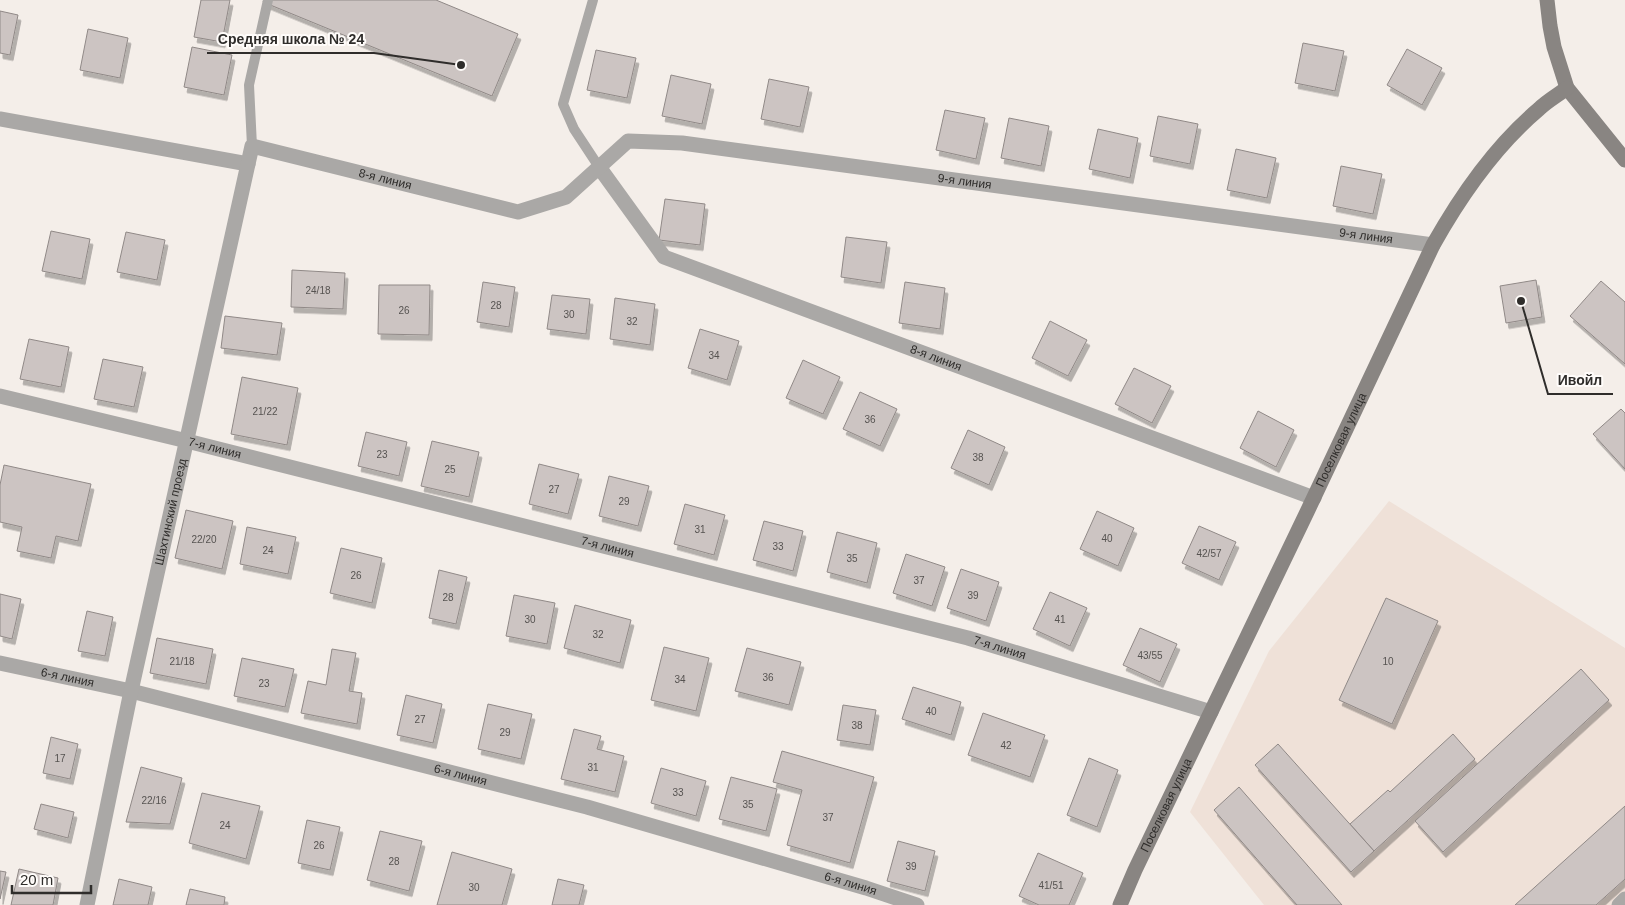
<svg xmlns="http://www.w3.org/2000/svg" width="1625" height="905" viewBox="0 0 1625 905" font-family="Helvetica,sans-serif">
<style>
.built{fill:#efe1d8}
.building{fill:#ccc4c2;stroke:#908987;filter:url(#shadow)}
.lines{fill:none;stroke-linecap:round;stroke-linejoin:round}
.lane{stroke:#aaa8a6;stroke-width:10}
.street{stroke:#aaa8a6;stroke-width:15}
.secondary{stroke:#898582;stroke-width:15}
.labels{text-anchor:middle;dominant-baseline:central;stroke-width:4;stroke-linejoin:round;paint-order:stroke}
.number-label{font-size:10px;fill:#565351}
.street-label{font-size:12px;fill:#2f2d2b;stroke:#fffcfa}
.leader{fill:none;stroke:#2f2d2b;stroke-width:2}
.callout-dot{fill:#2f2d2b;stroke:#fffcfa;stroke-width:2}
.callout-label{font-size:14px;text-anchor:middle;font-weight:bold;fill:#2f2d2b;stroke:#fffcfa;stroke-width:4;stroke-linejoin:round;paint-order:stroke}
</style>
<defs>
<filter id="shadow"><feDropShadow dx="3" dy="5.5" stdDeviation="0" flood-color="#0004"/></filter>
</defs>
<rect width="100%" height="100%" fill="#f4eee9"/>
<polygon class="built" points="1389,501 1625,648 1625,905 1264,905 1190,812 1269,651"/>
<g class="building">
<polygon points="201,0 230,0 222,42 194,37"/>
<polygon points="264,0 436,0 518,34 492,96 263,2"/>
<polygon points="0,11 18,15 10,55 0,53"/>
<polygon points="88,29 128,38 120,78 80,70"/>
<polygon points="1303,43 1344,51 1335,91 1295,83"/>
<polygon points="192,47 232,55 224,95 184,87"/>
<polygon points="1407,49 1442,68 1422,105 1387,85"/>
<polygon points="596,50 636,58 627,98 587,90"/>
<polygon points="671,75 711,84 702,124 662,116"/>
<polygon points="769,79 809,87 800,127 761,119"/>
<polygon points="945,110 985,118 976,159 936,150"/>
<polygon points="1158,116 1198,124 1190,164 1150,156"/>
<polygon points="1009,118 1049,126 1041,166 1001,158"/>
<polygon points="1098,129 1138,138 1130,178 1089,169"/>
<polygon points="1236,149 1276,158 1267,198 1227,190"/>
<polygon points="1341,166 1382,174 1373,214 1333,206"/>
<polygon points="665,199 705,204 700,245 659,240"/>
<polygon points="51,231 90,239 82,279 42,271"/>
<polygon points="126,232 165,240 157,280 117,272"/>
<polygon points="846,237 887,242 881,283 841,277"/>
<polygon points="292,270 345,273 343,309 291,307"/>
<polygon points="1536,280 1542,317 1506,323 1500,286"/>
<polygon points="1601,281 1625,302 1625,364 1570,316"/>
<polygon points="483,282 515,287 509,327 477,322"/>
<polygon points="905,282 945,288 940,329 899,323"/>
<polygon points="379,285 430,285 429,335 378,334"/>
<polygon points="552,295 590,299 586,334 547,329"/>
<polygon points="615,298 655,304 650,345 610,339"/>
<polygon points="225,316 282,323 277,355 221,348"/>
<polygon points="1050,321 1087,340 1068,376 1032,358"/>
<polygon points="700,329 739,341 727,380 688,368"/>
<polygon points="29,339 69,347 61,387 20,379"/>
<polygon points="103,359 143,367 134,407 94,399"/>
<polygon points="803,360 840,377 823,414 786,398"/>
<polygon points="1134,368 1171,386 1152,423 1115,404"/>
<polygon points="242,377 298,388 287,445 231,434"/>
<polygon points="860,392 897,409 880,446 843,429"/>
<polygon points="1621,409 1625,413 1625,469 1593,434"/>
<polygon points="1258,411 1294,430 1276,467 1240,448"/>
<polygon points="968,430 1005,447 989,485 951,468"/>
<polygon points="366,432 407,442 399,476 358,466"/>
<polygon points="432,441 479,452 469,497 421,486"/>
<polygon points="539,464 579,474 568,514 529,504"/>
<polygon points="4,465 91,484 78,541 56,536 51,558 17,551 22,527 0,522 0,485"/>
<polygon points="609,476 649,486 638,526 599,516"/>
<polygon points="685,504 725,515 714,555 674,544"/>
<polygon points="186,510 233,521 222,569 175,558"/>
<polygon points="1097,511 1134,528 1118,566 1080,549"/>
<polygon points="764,521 803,531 793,571 753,560"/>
<polygon points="1199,526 1236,542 1219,580 1182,563"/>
<polygon points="247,527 296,537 288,574 240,564"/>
<polygon points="837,532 877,543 867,583 827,572"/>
<polygon points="341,548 382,558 372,603 330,593"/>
<polygon points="906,554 945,567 932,606 893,593"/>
<polygon points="961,569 999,582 986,621 947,608"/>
<polygon points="439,570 467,577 456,624 429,618"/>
<polygon points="1050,592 1087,608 1070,646 1033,629"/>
<polygon points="0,594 21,599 12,639 0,636"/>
<polygon points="514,595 555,603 547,644 506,636"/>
<polygon points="1386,598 1438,621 1392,724 1339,700"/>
<polygon points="575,605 631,620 620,663 564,648"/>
<polygon points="87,611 113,617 105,656 78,651"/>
<polygon points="1140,628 1177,644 1160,682 1123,665"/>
<polygon points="157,638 213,649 206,684 150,673"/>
<polygon points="664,647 709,658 696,711 651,700"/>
<polygon points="747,648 801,662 789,705 735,691"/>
<polygon points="332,649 356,653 349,691 362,693 357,724 301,713 308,681 326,685"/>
<polygon points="242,658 294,669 285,707 234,696"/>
<polygon points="1581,669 1609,700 1443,852 1415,821"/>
<polygon points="913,687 961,702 951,735 902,719"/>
<polygon points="406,695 442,704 433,743 397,735"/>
<polygon points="488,704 532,714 521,759 478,749"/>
<polygon points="843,705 876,710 870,745 837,740"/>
<polygon points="983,713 1045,735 1030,777 968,755"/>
<polygon points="574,729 601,736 597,749 624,756 615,792 561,779"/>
<polygon points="1453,734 1475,759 1374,851 1350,824 1388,790 1390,792"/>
<polygon points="51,737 78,744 70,779 43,773"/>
<polygon points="1278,744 1374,851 1351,872 1255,765"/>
<polygon points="782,751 874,777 850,863 787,845 802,790 773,782"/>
<polygon points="1089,758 1118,770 1097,827 1067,815"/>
<polygon points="141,767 182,778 170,824 126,822"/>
<polygon points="661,768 706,781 696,816 651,803"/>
<polygon points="731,777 777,789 766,831 719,819"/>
<polygon points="1239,787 1342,905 1297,905 1214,810"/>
<polygon points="202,793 260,806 246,859 189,843"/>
<polygon points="41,804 74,812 68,838 34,829"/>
<polygon points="1625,806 1625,879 1596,905 1515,905"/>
<polygon points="307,820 340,827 330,870 298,863"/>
<polygon points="380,831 422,841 409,891 367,880"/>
<polygon points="898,841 935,851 925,891 887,881"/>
<polygon points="452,852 512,869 502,905 437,905"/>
<polygon points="1038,853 1083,873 1069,905 1039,905 1019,896"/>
<polygon points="19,869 58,878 53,905 11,905"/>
<polygon points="0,871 6,872 0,899"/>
<polygon points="119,879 152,887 148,905 113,905"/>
<polygon points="558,879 584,885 579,905 552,905"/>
<polygon points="190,889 225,897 224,905 186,905"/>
</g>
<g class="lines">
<g class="lane">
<polyline points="593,0 563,104 574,129 599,167"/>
<polyline points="252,146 249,85 268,0"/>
</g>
<g class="street">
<polyline points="0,119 248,164"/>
<path id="s1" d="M 599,167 L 664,257 L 1314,498"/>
<path id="s2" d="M 0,396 L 187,441 L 968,638 L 1211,712"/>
<path id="s3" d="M 0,663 L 131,691 L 587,807 L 866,888 L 917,905"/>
<path id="s4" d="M 87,905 L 131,691 L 252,146 L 518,212 L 566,197 L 628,141 L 682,143 L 1433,245"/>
<polyline points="1619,905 1625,899"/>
</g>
<g class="secondary">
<polyline points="1547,0 1550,26 1554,47 1567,88 1625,160"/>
<path id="s5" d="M 1120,905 L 1135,870 L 1307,512 L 1433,245 C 1461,195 1495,146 1539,109 C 1547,101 1558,95 1567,88"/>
</g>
</g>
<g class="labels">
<g class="number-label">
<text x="318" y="290">24/18</text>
<text x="496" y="305">28</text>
<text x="404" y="310">26</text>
<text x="569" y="314">30</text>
<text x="632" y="321">32</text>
<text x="714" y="355">34</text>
<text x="265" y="411">21/22</text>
<text x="870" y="419">36</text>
<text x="382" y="454">23</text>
<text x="978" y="457">38</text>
<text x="450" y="469">25</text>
<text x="554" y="489">27</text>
<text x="624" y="501">29</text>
<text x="700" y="529">31</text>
<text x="1107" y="538">40</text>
<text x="204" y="539">22/20</text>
<text x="778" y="546">33</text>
<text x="268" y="550">24</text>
<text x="1209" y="553">42/57</text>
<text x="852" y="558">35</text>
<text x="356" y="575">26</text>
<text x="919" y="580">37</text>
<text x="973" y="595">39</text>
<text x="448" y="597">28</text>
<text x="530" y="619">30</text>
<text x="1060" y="619">41</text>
<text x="598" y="634">32</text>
<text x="1150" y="655">43/55</text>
<text x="182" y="661">21/18</text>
<text x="1388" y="661">10</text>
<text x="768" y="677">36</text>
<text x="680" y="679">34</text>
<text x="264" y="683">23</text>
<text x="931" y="711">40</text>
<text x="420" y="719">27</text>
<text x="857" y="725">38</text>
<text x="505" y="732">29</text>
<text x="1006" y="745">42</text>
<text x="60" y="758">17</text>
<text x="593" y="767">31</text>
<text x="678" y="792">33</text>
<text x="154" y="800">22/16</text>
<text x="748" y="804">35</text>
<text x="828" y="817">37</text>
<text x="225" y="825">24</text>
<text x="319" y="845">26</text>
<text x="394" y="861">28</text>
<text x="911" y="866">39</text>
<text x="1051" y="885">41/51</text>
<text x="474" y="887">30</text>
</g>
<g class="street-label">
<text stroke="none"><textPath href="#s4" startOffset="914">8-я линия</textPath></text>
<text stroke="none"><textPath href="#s4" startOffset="1524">9-я линия</textPath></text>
<text stroke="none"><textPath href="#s4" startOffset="1929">9-я линия</textPath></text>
<text stroke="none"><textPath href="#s1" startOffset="401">8-я линия</textPath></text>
<text stroke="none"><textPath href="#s5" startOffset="515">Поселковая улица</textPath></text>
<text stroke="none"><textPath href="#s2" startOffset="221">7-я линия</textPath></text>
<text stroke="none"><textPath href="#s4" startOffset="402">Шахтинский проезд</textPath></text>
<text stroke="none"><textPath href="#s2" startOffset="626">7-я линия</textPath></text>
<text stroke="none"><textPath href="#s2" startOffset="1031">7-я линия</textPath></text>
<text stroke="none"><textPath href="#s3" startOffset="69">6-я линия</textPath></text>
<text stroke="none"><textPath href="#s3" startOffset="474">6-я линия</textPath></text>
<text stroke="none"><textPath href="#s5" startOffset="110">Поселковая улица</textPath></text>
<text stroke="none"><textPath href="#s3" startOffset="879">6-я линия</textPath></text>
</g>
</g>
<path class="leader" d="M461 65L374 53H207M1521 301L1548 394H1613"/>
<g class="callout-dot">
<circle cx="461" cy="65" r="5"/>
<circle cx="1521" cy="301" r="5"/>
</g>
<g class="callout-label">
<text x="291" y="44">Средняя школа № 24</text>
<text x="1580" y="385">Ивойл</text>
</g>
<path d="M12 885v8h79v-8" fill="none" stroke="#2f2d2b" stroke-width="2.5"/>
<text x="20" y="885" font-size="15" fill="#2f2d2b" stroke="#fffcfa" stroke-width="4" paint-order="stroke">20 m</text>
</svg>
